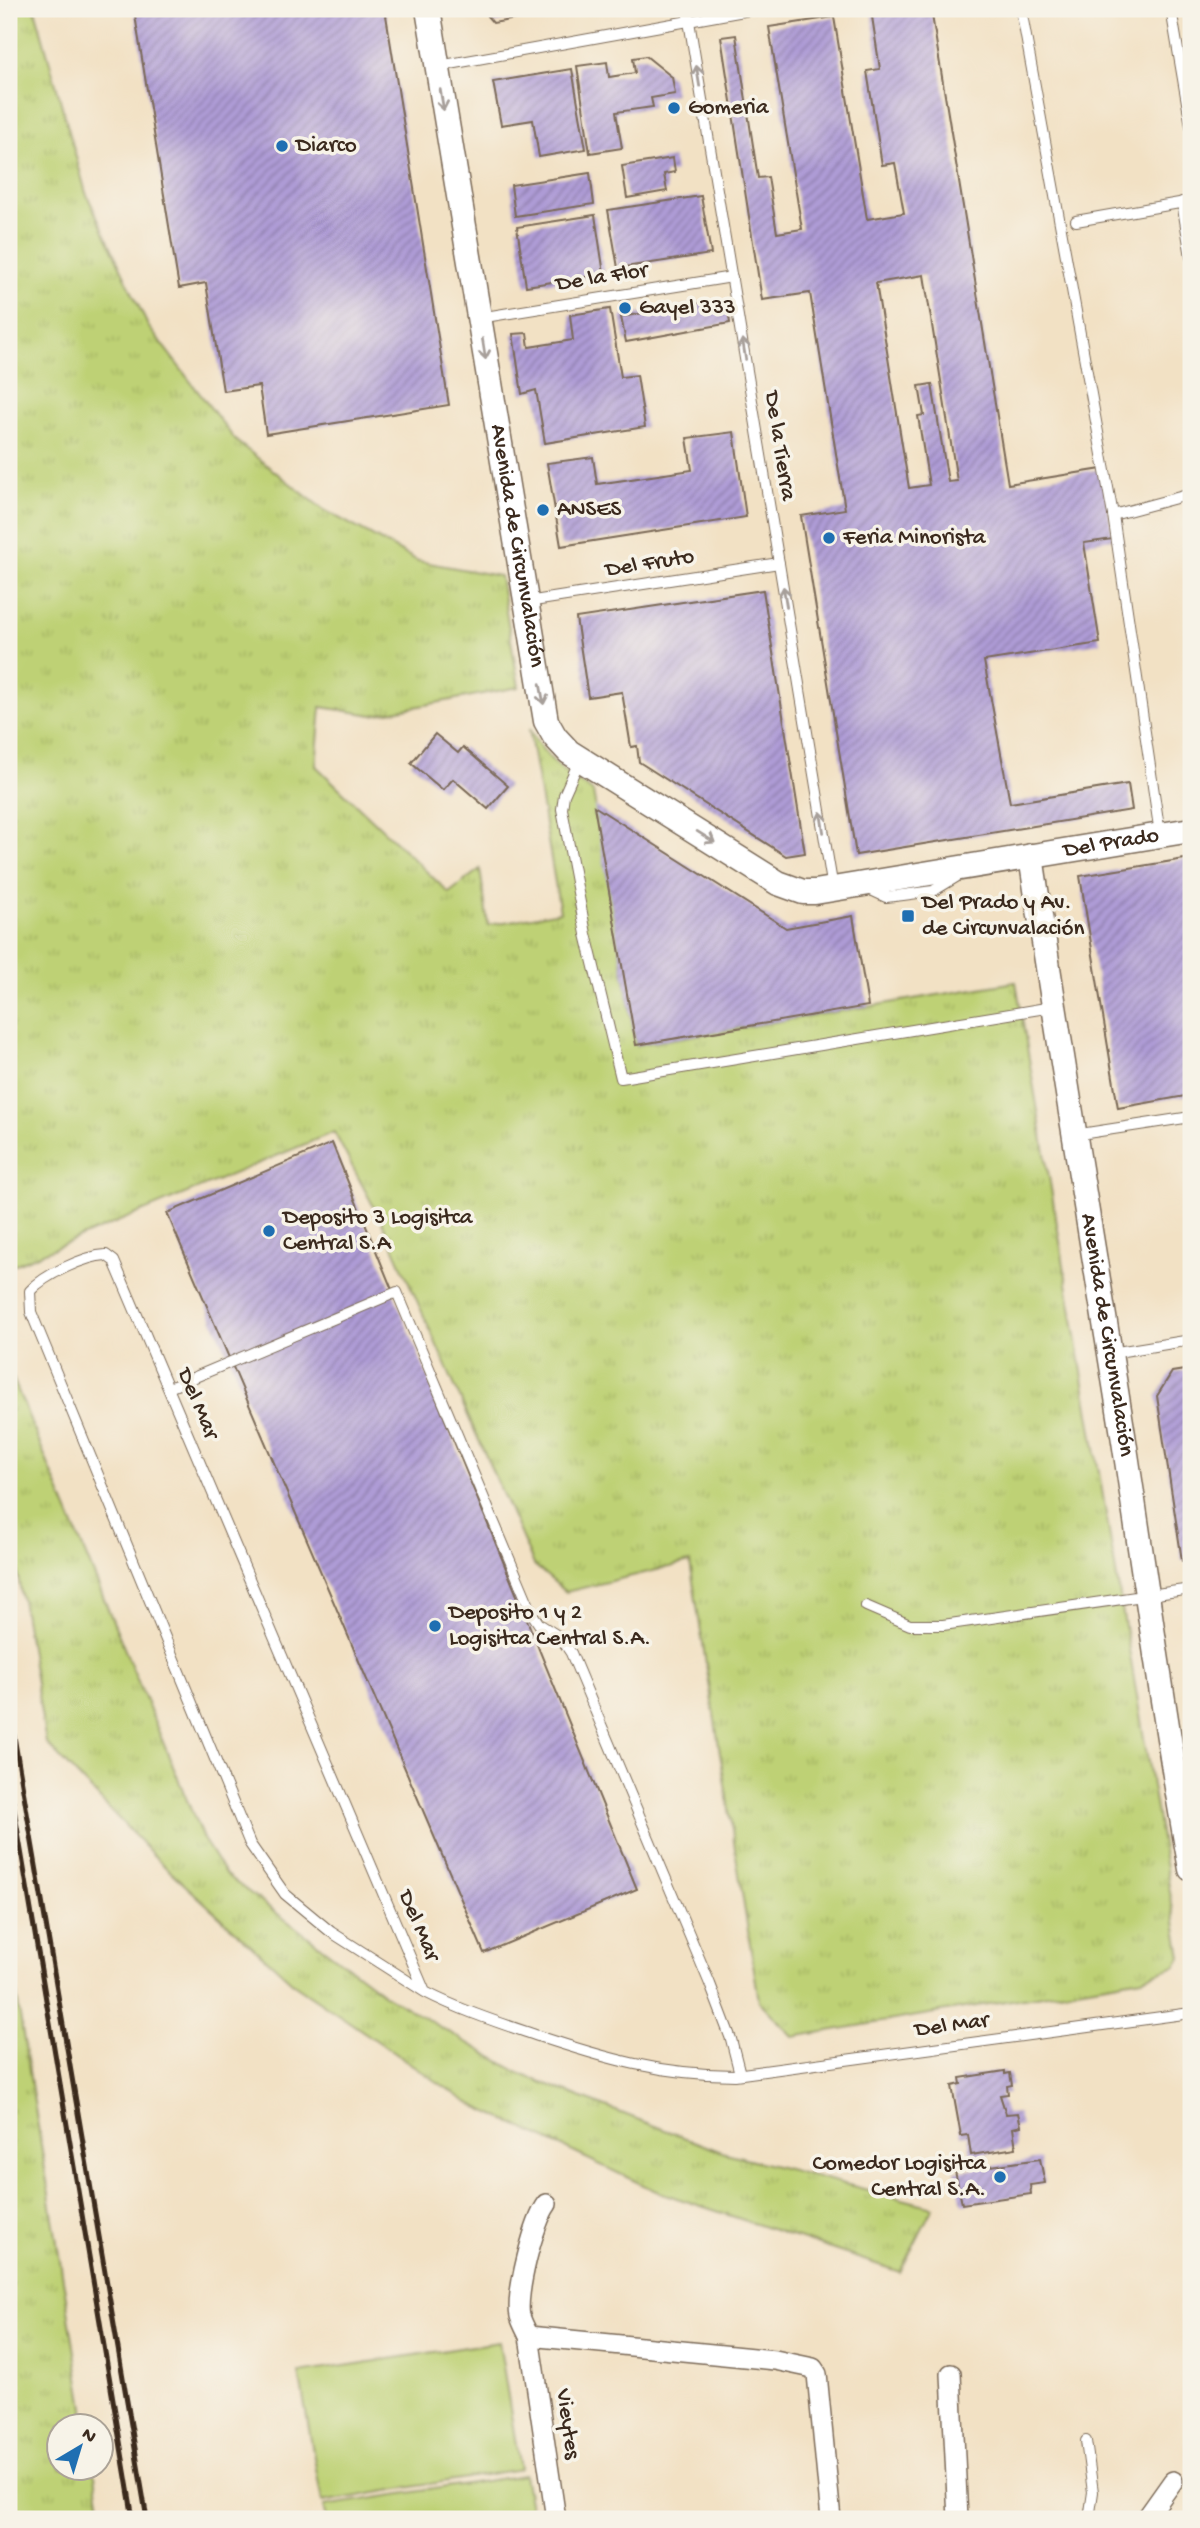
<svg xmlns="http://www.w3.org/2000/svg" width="1200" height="2528" viewBox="0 0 1200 2528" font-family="'Gochi Hand',sans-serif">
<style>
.grass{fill:url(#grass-tufts);stroke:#7c7e49;stroke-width:2}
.park{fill:#bed174;stroke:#7c7e49;stroke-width:2}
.building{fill:url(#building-hatch);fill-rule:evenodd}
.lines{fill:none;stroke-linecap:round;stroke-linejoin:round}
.service-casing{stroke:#7b6a58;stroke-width:12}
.minor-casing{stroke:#7b6a58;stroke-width:22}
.tertiary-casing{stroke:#7b6a58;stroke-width:27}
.service{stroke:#fff;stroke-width:10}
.minor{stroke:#fff;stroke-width:19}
.tertiary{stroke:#fff;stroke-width:24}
.rail{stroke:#3b2a1e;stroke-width:5}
.oneway{stroke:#a79f9a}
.poi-dot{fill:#1f6fb2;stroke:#f7f3e8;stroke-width:2.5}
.labels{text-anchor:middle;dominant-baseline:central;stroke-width:7;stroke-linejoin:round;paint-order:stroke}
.poi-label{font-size:23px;fill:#3b2a1e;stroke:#f7f3e8;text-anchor:start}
.street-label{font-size:23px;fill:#3b2a1e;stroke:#f7f3e8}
</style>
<defs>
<pattern id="grass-tufts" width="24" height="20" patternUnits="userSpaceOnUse" patternTransform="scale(1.75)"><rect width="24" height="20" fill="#bed174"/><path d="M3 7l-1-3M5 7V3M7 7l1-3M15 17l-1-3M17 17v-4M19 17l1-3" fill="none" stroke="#a4b464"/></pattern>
<pattern id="building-hatch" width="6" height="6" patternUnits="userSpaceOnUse" patternTransform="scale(1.75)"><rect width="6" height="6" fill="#ae9bd6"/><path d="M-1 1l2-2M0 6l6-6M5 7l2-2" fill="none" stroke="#8f7fad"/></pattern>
</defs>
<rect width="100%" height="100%" fill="#f7f3e8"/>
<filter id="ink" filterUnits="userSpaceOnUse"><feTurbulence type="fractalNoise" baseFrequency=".0143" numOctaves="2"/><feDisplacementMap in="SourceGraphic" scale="14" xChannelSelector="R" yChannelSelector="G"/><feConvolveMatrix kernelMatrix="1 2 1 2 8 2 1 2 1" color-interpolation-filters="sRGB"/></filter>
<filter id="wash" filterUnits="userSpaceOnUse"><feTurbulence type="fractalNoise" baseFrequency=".00686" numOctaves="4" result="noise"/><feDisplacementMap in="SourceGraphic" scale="28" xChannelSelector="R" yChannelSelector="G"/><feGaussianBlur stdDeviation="1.57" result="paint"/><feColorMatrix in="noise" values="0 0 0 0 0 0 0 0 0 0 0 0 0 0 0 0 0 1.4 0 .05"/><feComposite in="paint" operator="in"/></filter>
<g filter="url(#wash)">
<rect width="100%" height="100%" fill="#f2e1c4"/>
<g class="grass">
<path d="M 9,9 L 35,9 L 86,193 L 148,326 L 236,441 L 324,510 L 418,561 L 500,576 L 519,687 L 373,715 L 321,707 L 316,766 L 449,893 L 480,869 L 488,925 L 560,912 L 529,729 C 546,760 564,772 593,792 L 636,1045 L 1016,982 L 1181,1957 L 1176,1966 L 1142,1978 L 793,2037 L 759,2001 L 690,1562 L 566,1592 L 534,1565 L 384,1226 L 334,1132 L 9,1267 Z"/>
<polygon points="9,1369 203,1839 226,1875 387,1996 523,2075 722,2152 933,2207 900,2272 656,2191 467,2102 295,1985 162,1864 46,1743 9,1522"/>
<polygon points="9,1949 87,2426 60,2426 60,2468 94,2469 102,2519 9,2519"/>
</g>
<g class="park">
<polygon points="499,2342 520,2469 322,2502 299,2373"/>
<polygon points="524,2475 532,2519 327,2519 324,2506"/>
</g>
<g id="blocks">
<g class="building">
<polygon points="134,9 385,9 449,405 266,434 259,386 223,391 206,283 179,288"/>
<polygon points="485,9 568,9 568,10 493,23 487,16"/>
<path d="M 879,9 L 931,9 L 1008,484 L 1102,469 L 1113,539 L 1084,543 L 1100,643 L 984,661 L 1010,803 L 1128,784 L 1132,810 L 856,855 L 801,516 L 845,509 L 810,293 L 762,300 L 721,37 L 736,35 L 758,178 L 768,177 L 777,233 L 802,229 L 769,27 L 834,17 L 867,219 L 904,213 L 895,163 L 882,165 L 867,71 L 880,69 L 871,10 ZM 924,275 L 957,481 L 948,482 L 932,384 L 919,386 L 924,415 L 918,416 L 929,485 L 909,488 L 876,283 Z"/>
<polygon points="646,56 672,77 675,94 651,98 653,107 616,112 622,148 590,153 577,66 607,62 609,77 635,73 633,58"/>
<polygon points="572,69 586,149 539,157 533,120 501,125 493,82"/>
<polygon points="673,158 675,172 664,174 667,191 627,198 622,166"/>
<polygon points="590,173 594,204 515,216 511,185"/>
<polygon points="701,196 711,254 618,268 608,210"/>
<polygon points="595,215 604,274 526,286 517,227"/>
<polygon points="716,300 728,310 730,323 626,342 621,317"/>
<polygon points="610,309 621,377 637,375 645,427 545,443 536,390 522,394 513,334 527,333 529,347 573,340 570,315"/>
<polygon points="734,432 746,517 561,546 547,463 593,457 597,484 692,470 687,438"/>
<polygon points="763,590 805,853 786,856 639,762 637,746 631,747 622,692 588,697 576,618"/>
<polygon points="435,734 458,753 463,747 508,786 488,809 453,779 443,790 411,763"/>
<polygon points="594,806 786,928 853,916 868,1006 636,1045"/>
<polygon points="1191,858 1191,1095 1118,1108 1080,876"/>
<polygon points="332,1143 637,1889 484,1953 167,1213"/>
<polygon points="1191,1369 1191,1560 1182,1561 1157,1396 1172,1372"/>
<polygon points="1005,2071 1005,2074 1010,2073 1012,2085 1007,2086 1008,2094 1000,2095 1006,2114 1018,2113 1021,2126 1013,2128 1016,2148 971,2155 968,2135 961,2136 952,2086 961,2084 960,2078"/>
<polygon points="1040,2159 1045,2183 1030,2185 1031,2194 962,2204 955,2171"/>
</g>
</g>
</g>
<g filter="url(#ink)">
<use href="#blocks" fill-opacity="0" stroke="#7b6a58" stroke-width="2"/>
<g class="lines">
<defs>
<g id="service">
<polyline points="687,9 833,889"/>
<polyline points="1021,9 1113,515 1160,834"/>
<polyline points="1171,9 1191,126"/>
<polyline points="439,66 755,9"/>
<polyline points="1182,202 1191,257"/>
<polyline points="1076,221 1191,201"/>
<polyline points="479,318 732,277"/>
<polyline points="1113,515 1191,494"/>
<polyline points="527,602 779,563"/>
<polyline points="580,759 564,795 562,809 586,934 621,1078 1052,1007"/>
<polyline points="869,889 886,897 903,895 933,891 956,877"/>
<polyline points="1074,1135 1191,1117"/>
<polyline points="1111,1353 1191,1340"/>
<polyline points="169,1388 397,1292 533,1615 539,1624 561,1638 571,1653 710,1984 731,2039 740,2074"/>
<polyline points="866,1606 910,1625 943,1625 1191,1589"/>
<path d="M 425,1992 L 331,1932 L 285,1894 L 250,1844 L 31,1312 L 30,1291 C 44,1275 85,1256 106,1255 L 114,1261 L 425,1992 C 460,2010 497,2022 535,2035 C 604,2058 662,2075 735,2075 L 1191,2013"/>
<polyline points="1086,2441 1093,2492 1089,2519"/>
</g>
<g id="minor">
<path d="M 547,2204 C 534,2221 515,2295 520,2316 C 522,2323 526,2330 529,2336 L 556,2519"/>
<polyline points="529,2336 775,2360 813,2368 817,2374 831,2519"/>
<polyline points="951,2374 958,2519"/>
<polyline points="1146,2519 1173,2481"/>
</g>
<g id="tertiary">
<path id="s1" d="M 428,9 L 546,721 L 555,737 L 569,752 L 778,883 L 803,892 L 815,892 L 1191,830"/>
<path id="s2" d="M 1031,856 C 1060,1052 1093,1246 1124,1441 C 1146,1584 1165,1727 1191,1869"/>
</g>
</defs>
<use href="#service" class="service-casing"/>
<use href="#minor" class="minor-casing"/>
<use href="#tertiary" class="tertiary-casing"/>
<use href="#service" class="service"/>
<use href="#minor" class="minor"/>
<use href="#tertiary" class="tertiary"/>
<g class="rail">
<polyline points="9,1707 147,2519"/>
<polyline points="9,1779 133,2519"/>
</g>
</g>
<defs><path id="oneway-shaft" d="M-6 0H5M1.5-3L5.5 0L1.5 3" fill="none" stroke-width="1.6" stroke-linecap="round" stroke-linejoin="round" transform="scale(1.75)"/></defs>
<g class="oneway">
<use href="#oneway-shaft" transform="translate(698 76) rotate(-99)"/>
<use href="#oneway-shaft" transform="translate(442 100) rotate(80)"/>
<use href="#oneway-shaft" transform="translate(484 349) rotate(81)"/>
<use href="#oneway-shaft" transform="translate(744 349) rotate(-99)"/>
<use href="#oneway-shaft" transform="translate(785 597) rotate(-99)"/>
<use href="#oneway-shaft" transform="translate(542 694) rotate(80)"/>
<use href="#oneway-shaft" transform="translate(822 822) rotate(-99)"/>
<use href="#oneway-shaft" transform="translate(706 837) rotate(32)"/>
</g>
</g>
<g class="poi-dot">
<circle cx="674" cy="108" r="7"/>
<circle cx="282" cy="146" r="7"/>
<circle cx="625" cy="308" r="7"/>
<circle cx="543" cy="510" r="7"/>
<circle cx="829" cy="538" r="7"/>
<rect x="901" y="909" width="14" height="14" rx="3.5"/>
<circle cx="269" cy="1231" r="7"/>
<circle cx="435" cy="1626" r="7"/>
<circle cx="1000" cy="2177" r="7"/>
</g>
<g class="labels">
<g class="poi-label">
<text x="688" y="108">Gomeria</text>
<text x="296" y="146">Diarco</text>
<text x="639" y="308">Gayel 333</text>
<text x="557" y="510">ANSES</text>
<text x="843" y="538">Feria Minorista</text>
<text x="922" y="903">Del Prado y Av.<tspan x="922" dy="26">de Circunvalación</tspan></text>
<text x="283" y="1218">Deposito 3 Logisitca<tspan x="283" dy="26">Central S.A</tspan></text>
<text x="449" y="1613">Deposito 1 y 2<tspan x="449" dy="26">Logisitca Central S.A.</tspan></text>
<text x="986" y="2164" text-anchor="end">Comedor Logisitca<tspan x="986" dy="26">Central S.A.</tspan></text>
</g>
<g class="street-label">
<text transform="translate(602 278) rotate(-9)">De la Flor</text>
<text transform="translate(779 446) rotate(81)">De la Tierra</text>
<text stroke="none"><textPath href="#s1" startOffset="544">Avenida de Circunvalación</textPath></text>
<text transform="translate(650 564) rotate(-9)">Del Fruto</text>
<text stroke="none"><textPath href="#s1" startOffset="1346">Del Prado</textPath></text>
<text stroke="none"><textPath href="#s2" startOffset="485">Avenida de Circunvalación</textPath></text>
<text transform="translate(197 1404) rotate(67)">Del Mar</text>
<text transform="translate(418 1926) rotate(67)">Del Mar</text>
<text transform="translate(952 2026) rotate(-8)">Del Mar</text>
<text transform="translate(567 2424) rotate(82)">Vieytes</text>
</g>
</g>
<rect width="1200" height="2528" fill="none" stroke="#f7f3e8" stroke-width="35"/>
<g transform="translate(80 2447) rotate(38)"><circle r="33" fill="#f7f3e8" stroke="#aca397" stroke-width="2"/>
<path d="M0-5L12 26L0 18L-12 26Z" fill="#1f6fb2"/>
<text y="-10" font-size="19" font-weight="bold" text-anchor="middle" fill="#3b2a1e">N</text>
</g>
</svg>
